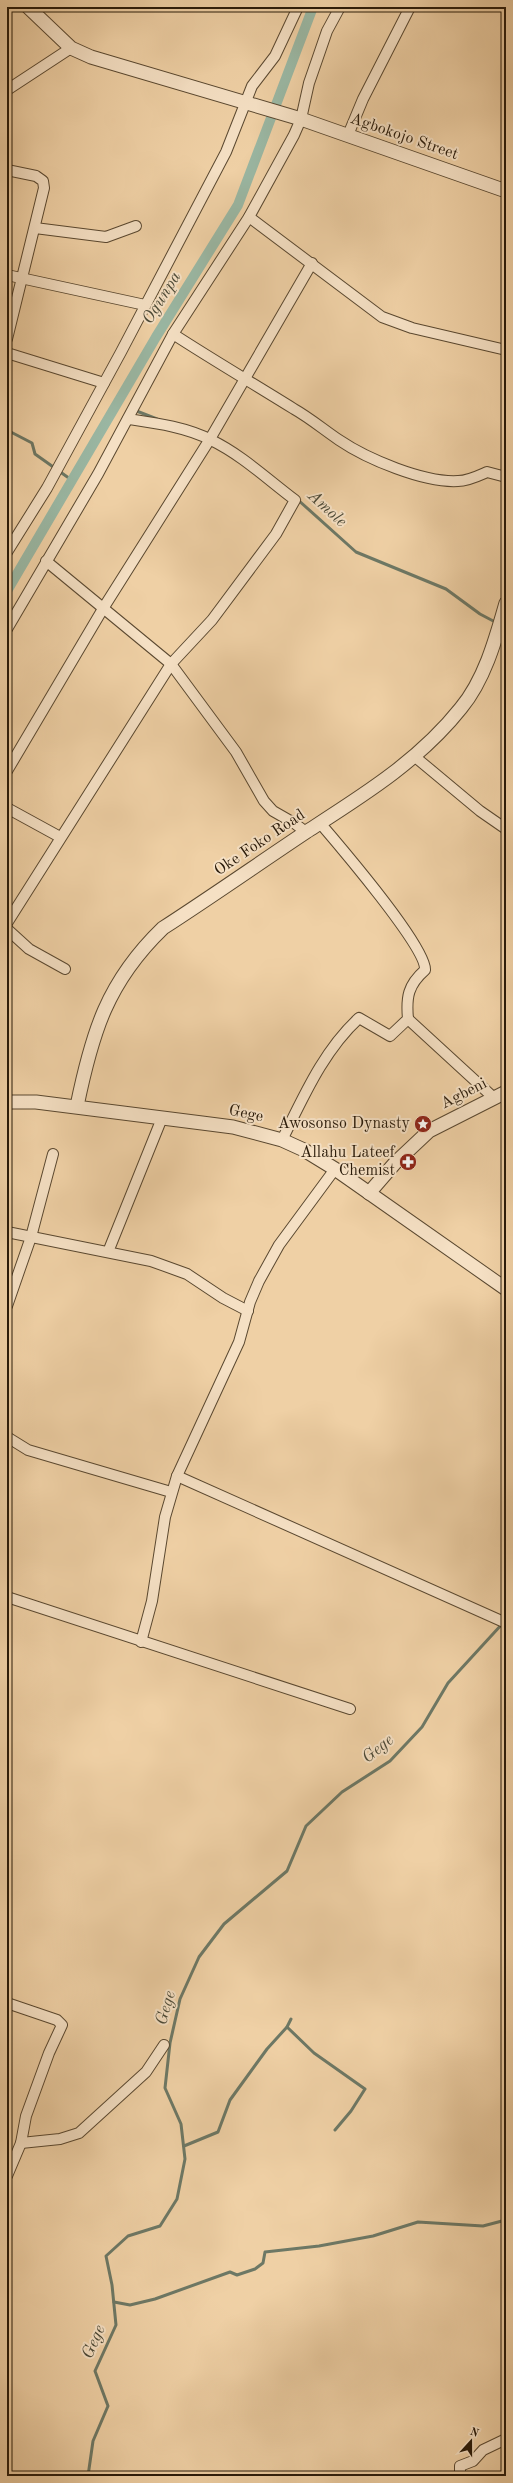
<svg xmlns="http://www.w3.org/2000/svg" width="513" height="2483" viewBox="0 0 513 2483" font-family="'Old Standard TT',serif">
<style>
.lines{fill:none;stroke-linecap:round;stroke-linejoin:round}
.stream{stroke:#6d7865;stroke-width:3}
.canal{stroke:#9ab7a3;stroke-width:10}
.minor-casing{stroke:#5a4830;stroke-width:12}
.tertiary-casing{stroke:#5a4830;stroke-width:15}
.minor{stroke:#f5e0c4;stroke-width:10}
.tertiary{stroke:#f5e0c4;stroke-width:13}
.labels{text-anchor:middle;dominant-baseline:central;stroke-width:4;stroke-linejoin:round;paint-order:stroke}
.street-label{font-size:16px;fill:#291a09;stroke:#f5e0c4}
.poi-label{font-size:16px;fill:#291a09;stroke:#f5e0c4;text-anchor:end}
.water-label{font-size:17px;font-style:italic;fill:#4b4937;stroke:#f5e0c4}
</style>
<rect width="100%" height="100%" fill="#efd0a5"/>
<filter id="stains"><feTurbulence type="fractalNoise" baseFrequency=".005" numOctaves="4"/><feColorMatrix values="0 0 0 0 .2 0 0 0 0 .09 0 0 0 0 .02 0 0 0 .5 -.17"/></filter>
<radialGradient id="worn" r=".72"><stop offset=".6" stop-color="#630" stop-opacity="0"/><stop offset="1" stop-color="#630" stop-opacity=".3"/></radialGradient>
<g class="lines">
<g class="stream">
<polyline points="134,410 157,419"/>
<polyline points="7,430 32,443 35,454 73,481"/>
<polyline points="297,499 356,552 446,589 480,614 497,623"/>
<polyline points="287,2027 314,2053 365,2089 351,2111 335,2130"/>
<polyline points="184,2146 218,2132 230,2100 267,2049 287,2027 291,2019"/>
<polyline points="114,2302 130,2305 155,2299 230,2272 237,2275 255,2269 263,2263 265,2252 319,2246 373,2236 418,2222 483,2226 502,2221 506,2222"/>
<polyline points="88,2476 93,2441 108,2406 95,2371 116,2325 112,2285 106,2256 128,2236 160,2226 177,2199 185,2159 181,2124 165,2088 170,2043 180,1999 199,1957 224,1924 287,1871 306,1826 342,1792 390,1761 422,1727 448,1683 503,1623"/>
</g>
<polyline class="canal" points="7,591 156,337 238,205 313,7"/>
<defs>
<g id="minor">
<polyline points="7,90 71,48"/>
<polyline points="348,135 363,99 410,7"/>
<polyline points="7,170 36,176 43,181 44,188 7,339"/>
<polyline points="249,217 382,317 412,328 506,350"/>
<polyline points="35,228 106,237 136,226"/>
<polyline points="7,275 145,305"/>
<path d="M 173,334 C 213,360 254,384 294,409 C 310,418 324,430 339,440 C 367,459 424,483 458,481 C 468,481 478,476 487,472 L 506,477"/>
<polyline points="7,353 104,383"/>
<polyline points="7,552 47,488 121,352 226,152 252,86 275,56 298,7"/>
<polyline points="46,561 171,664 236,752 264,801 273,811 294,823 306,832"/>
<polyline points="7,629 98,474 173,334 249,217 294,135 301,119 309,83 317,60 327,31 340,7"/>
<polyline points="414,756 480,811 506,829"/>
<polyline points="7,771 104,607 210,439 312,263"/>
<polyline points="7,808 60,837"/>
<path d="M 7,923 L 171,664 L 212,620 L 276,534 L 295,500 C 267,479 242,455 211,440 C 186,427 155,423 128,419"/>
<polyline points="7,929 29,949 65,969"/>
<polyline points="408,1019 494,1098"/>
<path d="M 282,1140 C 303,1098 323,1051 359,1018 L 390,1036 L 408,1019 C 406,997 408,985 425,970 C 427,948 338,844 320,823"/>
<polyline points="7,1232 151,1261 187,1274 223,1298 248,1311"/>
<polyline points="108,1252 162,1118"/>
<polyline points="7,1306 31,1237 53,1154"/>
<polyline points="7,1437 28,1450 171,1492"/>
<polyline points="177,1476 506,1623"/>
<polyline points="7,1597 350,1709"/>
<polyline points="141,1642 152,1601 165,1517 177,1476 239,1342 250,1302 259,1281 279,1245 335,1169"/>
<polyline points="7,2003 57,2020 62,2025 49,2053 26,2116 21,2143 7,2176"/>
<polyline points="21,2143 60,2139 79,2133 146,2072 164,2045"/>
<polyline points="460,2476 460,2466 473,2461 483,2450 506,2439"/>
</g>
<g id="tertiary">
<polyline points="28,7 71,48 91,57 301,119 506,191"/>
<polyline points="7,1102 36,1102 202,1123 233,1127 282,1140 304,1150 335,1169 506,1289"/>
<path d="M 77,1106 C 92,1033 107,982 163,928 C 211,897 258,864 306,832 C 362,796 419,761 461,708 C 485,679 496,638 506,603"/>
<polyline points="369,1193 395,1163 429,1131 506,1092"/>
</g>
</defs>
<use href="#minor" class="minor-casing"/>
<use href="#tertiary" class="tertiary-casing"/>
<use href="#minor" class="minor"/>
<use href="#tertiary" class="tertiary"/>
</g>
<defs>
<symbol id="sight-disc" viewBox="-11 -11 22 22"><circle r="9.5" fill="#8f2418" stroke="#f5e0c4"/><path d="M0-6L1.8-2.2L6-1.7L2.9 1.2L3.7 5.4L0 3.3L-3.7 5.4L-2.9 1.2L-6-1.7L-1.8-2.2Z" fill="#fff"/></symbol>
<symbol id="pharmacy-disc" viewBox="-11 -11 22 22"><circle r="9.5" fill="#8f2418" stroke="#f5e0c4"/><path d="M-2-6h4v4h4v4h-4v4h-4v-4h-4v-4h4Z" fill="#fff"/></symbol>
</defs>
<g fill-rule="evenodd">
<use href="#sight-disc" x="413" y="1114" width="20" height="20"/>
<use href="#pharmacy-disc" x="398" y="1152" width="20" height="20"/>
</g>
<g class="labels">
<g class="street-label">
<text transform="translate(404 137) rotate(19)">Agbokojo Street</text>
<text transform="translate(260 843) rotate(-34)">Oke Foko Road</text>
<text transform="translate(464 1094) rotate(-27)">Agbeni</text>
<text transform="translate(246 1114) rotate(12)">Gege</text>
</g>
<g class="poi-label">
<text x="410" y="1124">Awosonso Dynasty</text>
<text x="395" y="1153">Allahu Lateef<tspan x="395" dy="18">Chemist</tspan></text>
</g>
<g class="water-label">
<text transform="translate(162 298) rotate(-58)">Ogunpa</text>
<text transform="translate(327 509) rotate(42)">Amole</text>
<text transform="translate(378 1749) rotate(-39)">Gege</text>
<text transform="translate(166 2008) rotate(-74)">Gege</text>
<text transform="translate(94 2342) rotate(-66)">Gege</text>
</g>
</g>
<rect width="513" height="2483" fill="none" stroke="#efd0a5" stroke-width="24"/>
<rect x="8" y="8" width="497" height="2467" fill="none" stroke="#291a09" stroke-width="2"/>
<rect x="12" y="12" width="489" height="2459" fill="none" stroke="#291a09"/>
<g transform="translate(471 2441) rotate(21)" stroke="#f5e0c4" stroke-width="3" paint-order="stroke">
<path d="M0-3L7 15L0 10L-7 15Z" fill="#291a09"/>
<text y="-6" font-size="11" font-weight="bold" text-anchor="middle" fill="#291a09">N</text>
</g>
<rect width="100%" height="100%" filter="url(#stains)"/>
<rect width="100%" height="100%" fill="url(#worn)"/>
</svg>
